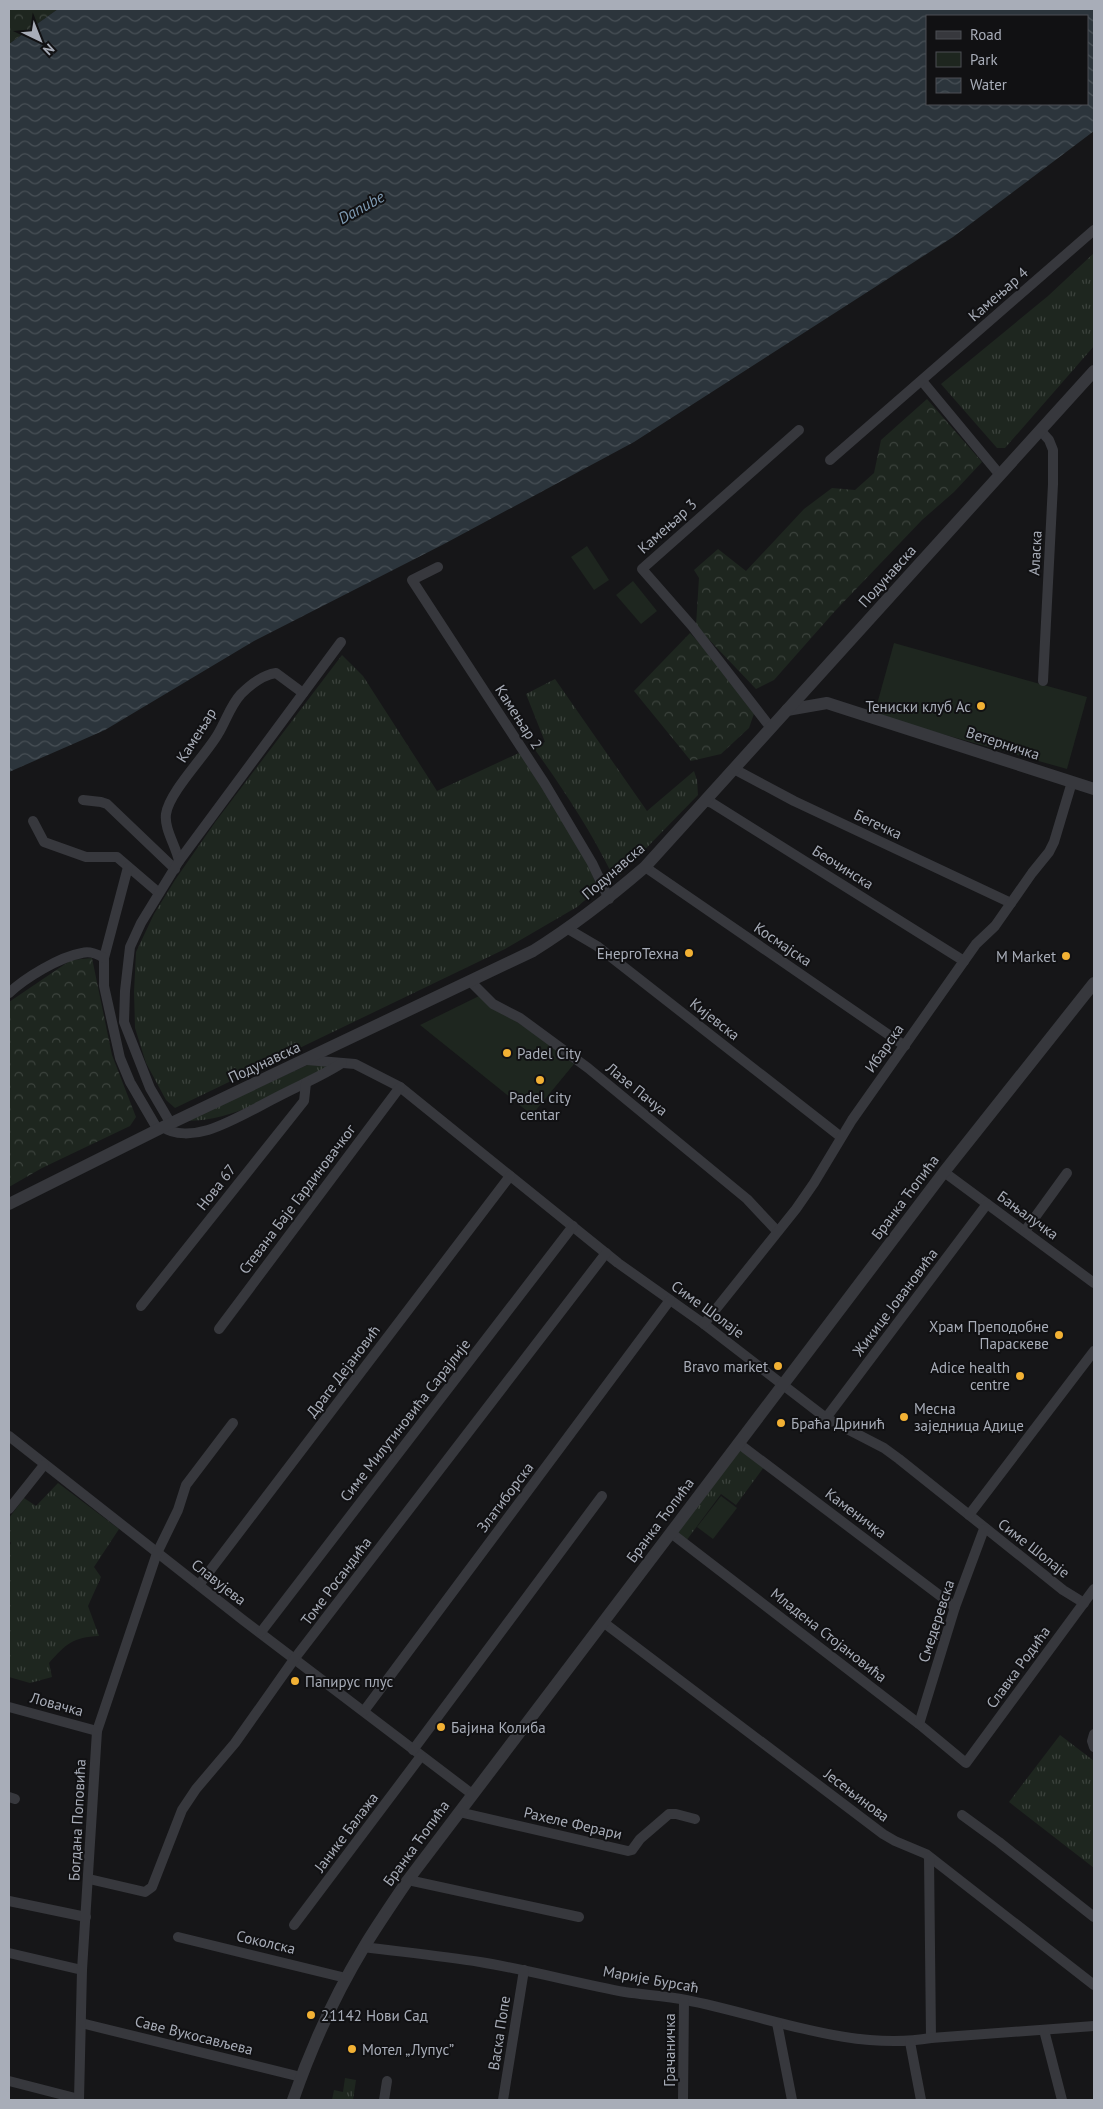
<svg xmlns="http://www.w3.org/2000/svg" width="1103" height="2109" viewBox="0 0 1103 2109" font-family="'PT Sans',sans-serif">
<style>
.grass{fill:url(#grass-tufts)}
.forest{fill:url(#forest-crowns)}
.green{fill:#1e261f}
.water{fill:url(#water-waves);fill-rule:evenodd}
.lines{fill:none;stroke-linecap:round;stroke-linejoin:round}
.minor{stroke:#37383d;stroke-width:10}
.tertiary{stroke:#37383d;stroke-width:12}
.poi-dot{fill:#f2b134;stroke:#111113;stroke-width:2}
.labels{text-anchor:middle;dominant-baseline:central;stroke-width:4;stroke-linejoin:round;paint-order:stroke}
.street-label{font-size:15px;fill:#a8adb8;stroke:#111113}
.poi-label{font-size:15px;fill:#a8adb8;stroke:#111113;text-anchor:start}
.water-label{font-size:16px;font-style:italic;fill:#7f9bb3;stroke:#111113}
</style>
<defs>
<pattern id="grass-tufts" width="24" height="20" patternUnits="userSpaceOnUse" patternTransform="scale(1.25)"><rect width="24" height="20" fill="#1e261f"/><path d="M3 7l-1-3M5 7V3M7 7l1-3M15 17l-1-3M17 17v-4M19 17l1-3" fill="none" stroke="#3c433d"/></pattern>
<pattern id="forest-crowns" width="20" height="18" patternUnits="userSpaceOnUse" patternTransform="scale(1.25)"><rect width="20" height="18" fill="#1e261f"/><path d="M2 6a3 3 0 1 1 6 0M12 15a3 3 0 1 1 6 0" fill="none" stroke="#3c433d"/></pattern>
<pattern id="water-waves" width="16" height="10" patternUnits="userSpaceOnUse" patternTransform="scale(1.25)"><rect width="16" height="10" fill="#2c353c"/><path d="M0 5q4-4 8 0t8 0" fill="none" stroke="#485056"/></pattern>
</defs>
<rect width="100%" height="100%" fill="#161618"/>
<g class="grass">
<polygon points="1094,253 1094,346 1005,448 997,448 941,384 1048,296"/>
<polygon points="342,655 363,676 437,791 523,751 584,855 598,889 577,907 505,949 175,1108 166,1100 146,1063 135,1028 134,992 136,952 154,914 175,880 216,821"/>
<path d="M 555,679 L 647,811 L 694,771 L 697,780 L 698,795 L 620,875 L 611,872 C 589,828 562,787 533,747 L 545,742 L 526,694 Z"/>
<path d="M 314,1062 L 335,1065 C 289,1087 237,1122 185,1121 Z"/>
<polygon points="739,1448 764,1467 736,1505 721,1494 686,1541 676,1533"/>
<path d="M 58,1483 L 119,1529 L 94,1567 L 101,1577 L 88,1606 L 99,1636 C 73,1637 66,1644 49,1663 L 52,1677 L 30,1683 L 9,1677 L 9,1547 L 11,1543 L 9,1540 L 9,1518 L 24,1498 L 36,1506 Z"/>
<polygon points="1060,1735 1094,1761 1094,1868 1009,1802"/>
<polygon points="345,2078 356,2080 353,2100 332,2100 334,2090 343,2092"/>
</g>
<g class="forest">
<polygon points="9,9 58,9 9,44"/>
<polygon points="927,399 982,462 954,492 922,520 835,611 774,680 756,689 696,626 699,578 694,570 718,549 746,571 804,509 832,488 855,490 874,473 881,440"/>
<polygon points="690,633 757,705 749,728 721,754 691,761 634,691"/>
<polygon points="92,958 112,1055 136,1117 130,1126 42,1168 9,1187 9,1002 71,960"/>
</g>
<g class="green">
<polygon points="587,546 609,580 594,590 571,557"/>
<polygon points="633,581 657,611 641,624 616,595"/>
<polygon points="894,643 1087,697 1067,769 874,715"/>
<polygon points="479,996 545,1041 574,1064 532,1115 420,1025"/>
<polygon points="721,1496 737,1508 713,1539 697,1527"/>
</g>
<path class="water" d="M 58,9 L 1094,9 L 1094,131 L 953,237 L 634,442 L 444,544 L 254,641 L 105,730 L 9,772 L 9,44 ZM 927,16 L 1087,16 L 1087,104 L 927,104 Z"/>
<g class="lines">
<g class="minor">
<polyline points="922,381 1000,475"/>
<polyline points="1041,431 1049,440 1053,450 1053,484 1043,681"/>
<polyline points="830,460 1094,230"/>
<polyline points="438,567 412,580 545,784 592,863 609,899"/>
<polyline points="771,728 692,626 642,569 799,430"/>
<polyline points="734,769 794,801 1011,903"/>
<polyline points="83,800 101,802 107,804 175,869"/>
<polyline points="705,801 712,803 964,961"/>
<polyline points="33,821 44,842 86,857 117,857 159,893"/>
<path d="M 179,861 C 176,846 164,829 166,814 C 169,792 206,755 218,734 C 226,721 230,706 241,694 C 251,684 262,675 276,673 L 303,693"/>
<polyline points="128,867 104,958 104,986 120,1058 130,1082 158,1130"/>
<polyline points="645,867 905,1046"/>
<polyline points="568,929 597,946 841,1137"/>
<polyline points="470,981 493,1004 520,1018 588,1068 747,1199 777,1231"/>
<path d="M 9,993 C 25,978 59,957 82,953 C 89,951 98,954 104,958"/>
<polyline points="307,1060 355,1064 400,1087 618,1263 704,1324 826,1418 884,1448 899,1459 1063,1590 1084,1603"/>
<polyline points="171,1124 150,1088 124,1022 125,991 130,947 141,923 179,861 341,642"/>
<path d="M 163,1127 C 174,1136 195,1134 208,1130 C 233,1122 257,1107 281,1095 C 302,1084 322,1076 342,1063"/>
<polyline points="944,1172 1094,1283"/>
<polyline points="1025,1231 1067,1173"/>
<polyline points="141,1306 304,1101 306,1083"/>
<polyline points="704,1324 796,1209 814,1183 852,1120 964,961 976,944 995,926 1032,873 1049,852 1054,842 1072,782"/>
<polyline points="219,1329 400,1087"/>
<polyline points="826,1418 987,1204"/>
<polyline points="9,1436 243,1620 472,1794"/>
<polyline points="738,1443 955,1607"/>
<polyline points="9,1509 44,1465"/>
<polyline points="969,1515 1094,1351"/>
<polyline points="671,1533 919,1724 966,1763 1094,1589"/>
<polyline points="199,1585 510,1176"/>
<polyline points="603,1622 883,1834 895,1841 926,1854 1094,1985"/>
<polyline points="261,1632 573,1226"/>
<polyline points="9,1707 97,1731"/>
<polyline points="364,1711 670,1300"/>
<polyline points="919,1724 955,1607 984,1529"/>
<polyline points="1094,1734 1092,1741 1094,1747"/>
<polyline points="413,1750 602,1496"/>
<polyline points="9,1797 15,1799"/>
<polyline points="459,1812 628,1851 632,1850 640,1839 669,1814 676,1814 695,1819"/>
<polyline points="962,1815 999,1842 1094,1917"/>
<polyline points="929,1857 931,2038"/>
<polyline points="89,1879 145,1892 152,1887 182,1810 196,1789 235,1743 295,1658 606,1253"/>
<polyline points="408,1880 579,1917"/>
<polyline points="9,1901 86,1917"/>
<polyline points="294,1925 421,1756"/>
<polyline points="178,1937 346,1978"/>
<path d="M 364,1947 C 403,1952 442,1956 480,1962 C 529,1970 577,1983 625,1992 C 645,1995 666,1996 686,2000 C 764,2015 851,2052 931,2038 L 1094,2026"/>
<polyline points="9,1953 82,1970"/>
<polyline points="81,2023 301,2077"/>
<polyline points="777,2023 792,2100"/>
<polyline points="1044,2030 1062,2100"/>
<polyline points="910,2042 921,2100"/>
<polyline points="9,2081 79,2099"/>
<polyline points="79,2100 82,1970 97,1731 157,1553 178,1510 186,1485 233,1423"/>
<polyline points="384,2100 387,2081"/>
<polyline points="503,2100 524,1970"/>
<polyline points="683,2100 684,2000"/>
</g>
<g class="tertiary">
<polyline points="787,710 827,703 1094,789"/>
<path d="M 9,1204 L 163,1127 L 533,951 C 573,926 609,898 645,867 L 1094,371"/>
<path d="M 293,2100 C 311,2048 335,1995 364,1947 C 378,1924 393,1902 408,1880 L 944,1172 L 1094,983"/>
</g>
</g>
<g class="poi-dot">
<circle cx="981" cy="706" r="5"/>
<circle cx="689" cy="953" r="5"/>
<circle cx="1066" cy="956" r="5"/>
<circle cx="507" cy="1053" r="5"/>
<circle cx="540" cy="1080" r="5"/>
<circle cx="1059" cy="1335" r="5"/>
<circle cx="778" cy="1366" r="5"/>
<circle cx="1020" cy="1376" r="5"/>
<circle cx="904" cy="1417" r="5"/>
<circle cx="781" cy="1423" r="5"/>
<circle cx="295" cy="1681" r="5"/>
<circle cx="441" cy="1727" r="5"/>
<circle cx="311" cy="2015" r="5"/>
<circle cx="352" cy="2049" r="5"/>
</g>
<g class="labels">
<g class="street-label">
<text transform="translate(998 294) rotate(-41)">Камењар 4</text>
<text transform="translate(667 526) rotate(-42)">Камењар 3</text>
<text transform="translate(1035 553) rotate(-87)">Аласка</text>
<text transform="translate(887 576) rotate(-48)">Подунавска</text>
<text transform="translate(519 717) rotate(57)">Камењар 2</text>
<text transform="translate(196 735) rotate(-58)">Камењар</text>
<text transform="translate(1003 743) rotate(18)">Ветерничка</text>
<text transform="translate(878 824) rotate(25)">Бегечка</text>
<text transform="translate(843 867) rotate(32)">Беочинска</text>
<text transform="translate(613 871) rotate(-41)">Подунавска</text>
<text transform="translate(783 944) rotate(34)">Космајска</text>
<text transform="translate(715 1019) rotate(38)">Кијевска</text>
<text transform="translate(884 1048) rotate(-55)">Ибарска</text>
<text transform="translate(264 1062) rotate(-25)">Подунавска</text>
<text transform="translate(637 1089) rotate(39)">Лазе Пачуа</text>
<text transform="translate(216 1187) rotate(-52)">Нова 67</text>
<text transform="translate(905 1197) rotate(-53)">Бранка Ћопића</text>
<text transform="translate(297 1199) rotate(-53)">Стевана Баје Гардиновачког</text>
<text transform="translate(1028 1215) rotate(36)">Бањалучка</text>
<text transform="translate(895 1302) rotate(-53)">Жикице Јовановића</text>
<text transform="translate(708 1309) rotate(36)">Симе Шолаје</text>
<text transform="translate(343 1371) rotate(-53)">Драге Дејановић</text>
<text transform="translate(405 1420) rotate(-52)">Симе Милутиновића Сарајлије</text>
<text transform="translate(505 1497) rotate(-53)">Златиборска</text>
<text transform="translate(856 1513) rotate(37)">Каменичка</text>
<text transform="translate(660 1520) rotate(-53)">Бранка Ћопића</text>
<text transform="translate(1034 1548) rotate(38)">Симе Шолаје</text>
<text transform="translate(336 1581) rotate(-53)">Томе Росандића</text>
<text transform="translate(219 1582) rotate(38)">Славујева</text>
<text transform="translate(936 1621) rotate(-72)">Смедеревска</text>
<text transform="translate(829 1635) rotate(38)">Младена Стојановића</text>
<text transform="translate(1018 1667) rotate(-54)">Славка Родића</text>
<text transform="translate(57 1704) rotate(15)">Ловачка</text>
<text transform="translate(857 1795) rotate(37)">Јесењинова</text>
<text transform="translate(77 1820) rotate(-87)">Богдана Поповића</text>
<text transform="translate(573 1823) rotate(13)">Рахеле Ферари</text>
<text transform="translate(346 1832) rotate(-53)">Јанике Балажа</text>
<text transform="translate(416 1843) rotate(-54)">Бранка Ћопића</text>
<text transform="translate(266 1942) rotate(13)">Соколска</text>
<text transform="translate(651 1979) rotate(10)">Марије Бурсаћ</text>
<text transform="translate(499 2033) rotate(-81)">Васка Попе</text>
<text transform="translate(194 2035) rotate(14)">Саве Вукосављева</text>
<text transform="translate(669 2050) rotate(-90)">Грачаничка</text>
</g>
<g class="poi-label">
<text x="971" y="706" text-anchor="end">Тениски клуб Ас</text>
<text x="679" y="953" text-anchor="end">ЕнергоТехна</text>
<text x="1056" y="956" text-anchor="end">M Market</text>
<text x="517" y="1053">Padel City</text>
<text x="540" y="1097" text-anchor="middle">Padel city<tspan x="540" dy="17">centar</tspan></text>
<text x="1049" y="1326" text-anchor="end">Храм Преподобне<tspan x="1049" dy="17">Параскеве</tspan></text>
<text x="768" y="1366" text-anchor="end">Bravo market</text>
<text x="1010" y="1367" text-anchor="end">Adice health<tspan x="1010" dy="17">centre</tspan></text>
<text x="914" y="1408">Месна<tspan x="914" dy="17">заједница Адице</tspan></text>
<text x="791" y="1423">Браћа Дринић</text>
<text x="305" y="1681">Папирус плус</text>
<text x="451" y="1727">Бајина Колиба</text>
<text x="321" y="2015">21142 Нови Сад</text>
<text x="362" y="2049">Мотел „Лупус”</text>
</g>
<g class="water-label">
<text transform="translate(361 207) rotate(-29)">Danube</text>
</g>
</g>
<rect width="1103" height="2109" fill="none" stroke="#a8adb8" stroke-width="20"/>
<rect x="926" y="15" width="162" height="90" fill="#111113" stroke="#4d4f55"/>
<rect x="936" y="31" width="25" height="8" fill="#37383d" stroke="#4d4f55"/>
<text x="970" y="40" font-size="15" fill="#a8adb8">Road</text>
<rect x="936" y="52" width="25" height="15" fill="#1e261f" stroke="#4d4f55"/>
<text x="970" y="65" font-size="15" fill="#a8adb8">Park</text>
<rect x="936" y="78" width="25" height="15" fill="url(#water-waves)" stroke="#4d4f55"/>
<text x="970" y="90" font-size="15" fill="#a8adb8">Water</text>
<g transform="translate(40 40) rotate(137)" stroke="#111113" stroke-width="4" paint-order="stroke">
<path d="M0-4L9 19L0 12L-9 19Z" fill="#a8adb8"/>
<text y="-8" font-size="14" font-weight="bold" text-anchor="middle" fill="#a8adb8">N</text>
</g>
</svg>
